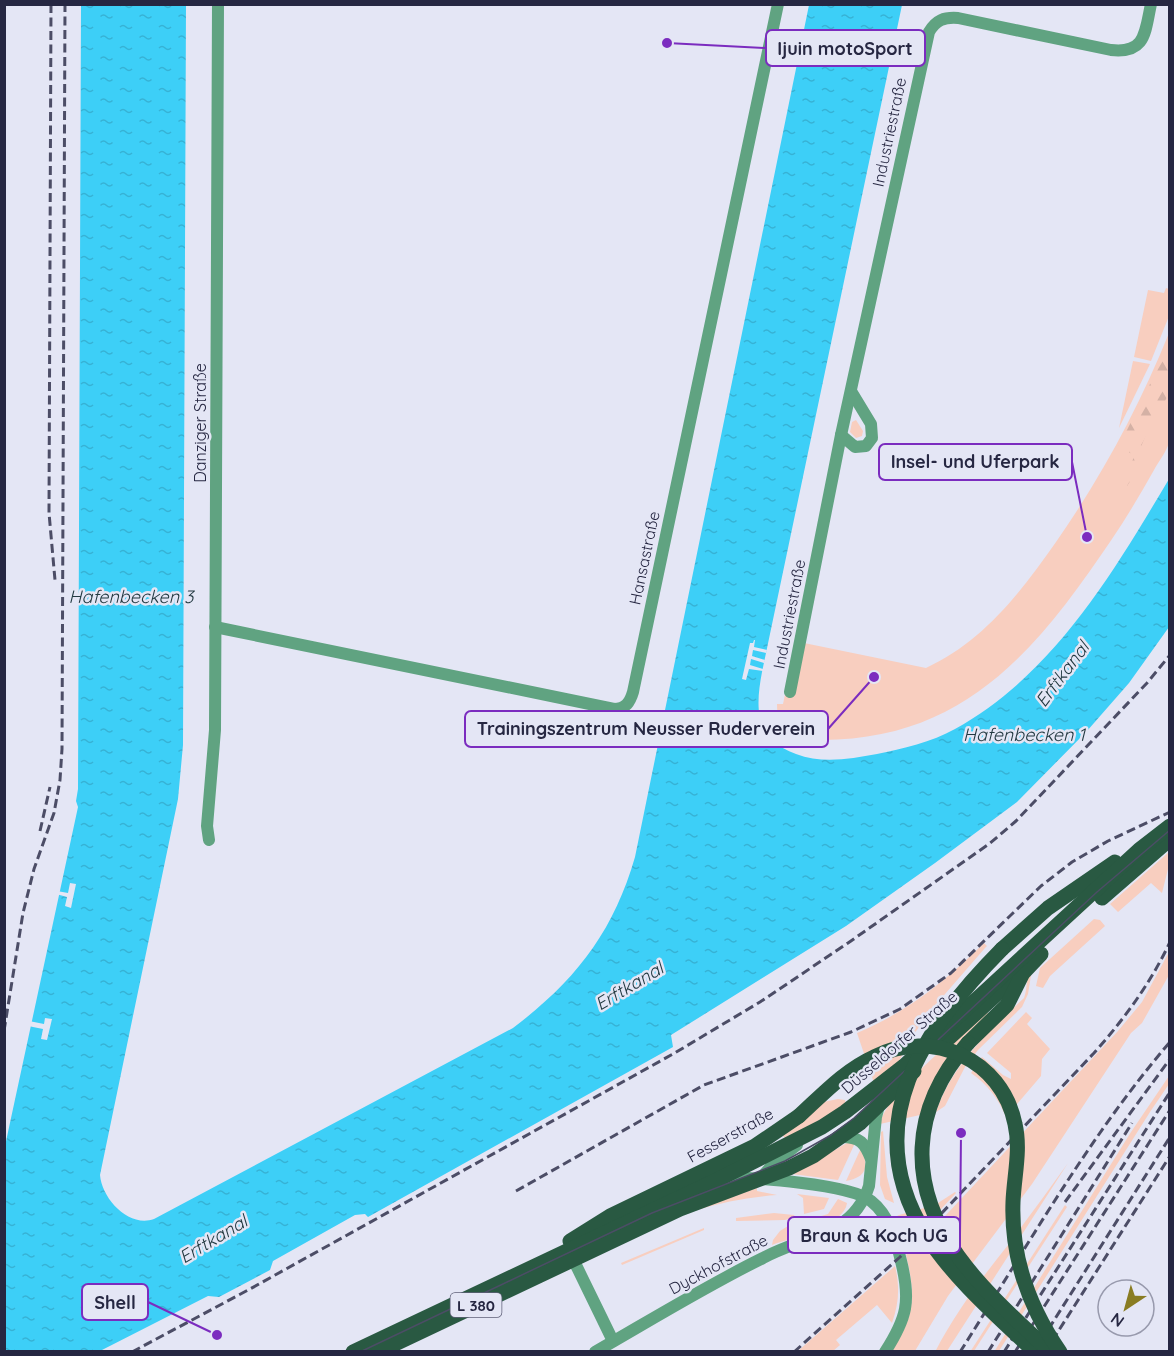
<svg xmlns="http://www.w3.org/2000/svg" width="1174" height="1356" viewBox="0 0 1174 1356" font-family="Quicksand,sans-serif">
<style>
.green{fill:#f8cebf}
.forest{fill:url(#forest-firs)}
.water{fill:url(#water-ripples)}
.pier{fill:#e4e6f5}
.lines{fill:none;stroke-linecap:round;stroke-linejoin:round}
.minor{stroke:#60a381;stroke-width:12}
.major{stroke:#295942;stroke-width:15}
.tram{stroke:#4c4d66;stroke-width:1.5}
.rail{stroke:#4c4d66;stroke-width:3;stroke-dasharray:9 4.5;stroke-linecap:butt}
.major-bridge{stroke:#295942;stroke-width:15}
.labels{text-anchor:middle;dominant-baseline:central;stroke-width:5;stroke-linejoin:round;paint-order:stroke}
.shield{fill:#e4e6f5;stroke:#5f6078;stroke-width:1.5}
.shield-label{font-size:15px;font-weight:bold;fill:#262742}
.street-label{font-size:16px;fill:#262742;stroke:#e4e6f5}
.water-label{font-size:18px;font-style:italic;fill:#223941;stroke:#e4e6f5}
.leader{fill:none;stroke:#7b2cbf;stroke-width:2}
.callout-dot{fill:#7b2cbf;stroke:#e4e6f5;stroke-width:2}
.callout{fill:#e4e6f5;stroke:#7b2cbf;stroke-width:2}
.callout-label{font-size:18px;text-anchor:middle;font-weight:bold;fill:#262742}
</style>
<defs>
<pattern id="forest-firs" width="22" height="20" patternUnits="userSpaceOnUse" patternTransform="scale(1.5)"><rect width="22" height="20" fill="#f8cebf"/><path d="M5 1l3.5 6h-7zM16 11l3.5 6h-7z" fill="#d4b1a5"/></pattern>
<pattern id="water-ripples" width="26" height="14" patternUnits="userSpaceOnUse" patternTransform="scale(1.5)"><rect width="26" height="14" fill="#3dcff7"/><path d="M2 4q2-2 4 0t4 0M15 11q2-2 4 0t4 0" fill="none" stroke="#36b2d5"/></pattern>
</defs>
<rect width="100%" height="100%" fill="#e4e6f5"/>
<g class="green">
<polygon points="1166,288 1169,289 1169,316 1151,361 1134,357 1148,290 1164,293"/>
<path d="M 1169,333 C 1169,359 1169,384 1169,410 C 1169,419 1172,432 1169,442 C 1167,451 1159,461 1154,470 C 1141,493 1127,517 1112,539 C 1037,650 964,742 817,740 C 790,740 777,732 777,704 L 783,704 L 796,643 L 804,643 L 926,668 C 983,642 1021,592 1056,542 C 1102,476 1139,407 1169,333 Z"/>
<polygon points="1133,361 1150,364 1119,428"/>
<polygon points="856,420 863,431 862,436 856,438 850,432 852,422"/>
<polygon points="1169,852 1169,865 1162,893 1151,883 1118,912 1110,904"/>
<polygon points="1094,919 1100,920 1105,926 1050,976 1043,988 1036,986 1040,968"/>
<path d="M 984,943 L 987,946 L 985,948 L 932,1009 L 914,1034 L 899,1061 L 874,1083 L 857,1033 C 909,1011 944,982 984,943 Z"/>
<path d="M 1169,952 L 1169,975 L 1142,1023 L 1131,1033 L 1032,1184 L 948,1296 L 915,1351 L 891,1352 C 915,1316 916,1296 906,1255 L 931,1231 L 1118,1031 L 1142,1002 Z"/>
<path d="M 1032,969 L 1028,994 L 1022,1007 L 978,1050 L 965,1067 L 945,1106 L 936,1112 C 952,1065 988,1032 1024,998 C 1028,988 1025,977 1032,969 Z"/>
<path d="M 986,1011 L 990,1015 C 958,1049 935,1069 920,1115 L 880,1124 C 886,1093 961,1034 986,1011 Z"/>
<path d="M 1026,1012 L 1032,1018 L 1027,1024 L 1050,1049 L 1042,1059 L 1041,1076 L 1006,1117 C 998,1098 988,1085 971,1073 L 982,1057 L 1003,1075 L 1011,1079 L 1011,1073 L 987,1053 Z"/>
<polygon points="1169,1076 1169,1084 1150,1112 999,1351 994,1352 1131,1132"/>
<polygon points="838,1099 845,1100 846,1105 786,1139 782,1135 823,1102"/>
<polygon points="883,1131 887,1177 894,1203 885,1199 880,1185 881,1132"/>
<polygon points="847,1143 855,1143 838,1180 792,1174"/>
<path d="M 861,1148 C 869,1167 867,1177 846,1181 Z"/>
<path d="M 1068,1163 L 947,1351 L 935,1352 C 955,1313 981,1279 1008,1245 C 1028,1218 1048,1191 1068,1163 Z"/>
<path d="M 757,1188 L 757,1191 L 777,1195 C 749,1197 723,1202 696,1210 Z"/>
<polygon points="955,1192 956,1193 902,1251 895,1217 899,1215 935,1205"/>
<polygon points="797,1194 829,1198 824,1209 804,1214 803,1198"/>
<path d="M 838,1199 L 847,1203 C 845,1225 791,1238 772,1245 L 773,1240 L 780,1231 L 788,1226 L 828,1214 Z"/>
<polygon points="1065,1205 1067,1207 974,1351 970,1352"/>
<polygon points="774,1213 794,1215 795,1217 785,1220 736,1221 736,1218"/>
<polygon points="704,1228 704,1230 622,1265 621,1263"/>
<path d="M 895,1266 C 900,1287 899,1303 892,1323 L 877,1305 L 836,1340 L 840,1345 L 833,1351 L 798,1351 Z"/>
</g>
<path class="forest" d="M 1164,356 L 1169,357 L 1169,393 L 1165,401 L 1165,408 C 1153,419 1145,435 1140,450 C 1135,463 1136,474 1127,486 L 1123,482 L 1134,457 L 1134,455 L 1123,449 L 1115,461 L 1111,458 L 1127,430 Z"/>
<path class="water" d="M 81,5 L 186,5 L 183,745 L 178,799 L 100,1175 C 102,1199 129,1228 154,1219 L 513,1028 C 575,981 613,933 635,857 L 809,5 L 902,5 L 762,672 C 755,709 755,740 796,754 C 822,764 850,759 877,754 C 902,749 932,742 955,729 C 1053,675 1113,573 1169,479 L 1169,627 L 1129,683 L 1087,731 L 1017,802 L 935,863 L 846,926 L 671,1035 L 673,1047 L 368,1217 L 365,1214 L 355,1215 L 273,1261 L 270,1270 L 219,1297 L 208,1296 L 100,1351 L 5,1352 L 5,1146 L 78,807 L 76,801 L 78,789 Z"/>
<g class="pier">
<polygon points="754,640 755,640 754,647 767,650 766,653 753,650 752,656 765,660 764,663 751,659 750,665 763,669 763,671 749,669 746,680 742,679 750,643 753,643"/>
<polygon points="70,883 76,884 71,908 65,906 67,897 56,894 57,891 68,893"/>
<polygon points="45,1018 52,1019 47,1040 41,1039 43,1029 28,1026 29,1021 44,1024"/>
</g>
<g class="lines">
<g class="minor">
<polyline points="841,435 855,447 866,446 872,438 871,424 851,391"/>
<path d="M 215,627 L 614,709 C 626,709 630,702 633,692 L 778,4"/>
<path d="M 790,692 L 841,435 L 929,32 C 936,20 944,17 958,18 L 1111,50 C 1146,54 1145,32 1151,4"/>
<polyline points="209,840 207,826 215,730 218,4"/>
<path d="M 842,1137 C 860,1137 865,1143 871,1159"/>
<path d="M 723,1178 C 752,1177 850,1184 871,1201 C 889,1215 896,1240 901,1261 C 911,1301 907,1318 885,1352"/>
<polyline points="761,1178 775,1162 797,1145"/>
<polyline points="573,1259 613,1341"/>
<path d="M 595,1352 C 651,1320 706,1286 763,1258 C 787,1245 815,1239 839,1225 C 853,1217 864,1202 869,1186 L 876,1117 L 879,1106"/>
</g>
<g class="major">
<polyline points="1102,898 1170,839"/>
<polyline points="1002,949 1048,908 1115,862"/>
<polyline points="949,1038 1020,973"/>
<polyline points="968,1043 1007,1005 1023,973 1041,954"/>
<polyline points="570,1241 610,1216 755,1146 799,1116"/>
<polyline points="353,1352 719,1179 822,1127 845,1112 904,1066 1139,850 1170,826"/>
<polyline points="378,1352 680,1209 789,1168 813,1156 860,1123 914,1071"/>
</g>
<polyline class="tram" points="360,1352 652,1213 785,1161 831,1135 854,1118 1097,892 1170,830"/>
<g class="rail">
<polyline points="51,4 49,513 55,580"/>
<polyline points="40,831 50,787"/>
<polyline points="4,1031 23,913 34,869 54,813 60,780 62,749 65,4"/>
<polyline points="516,1191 704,1085 851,1032 900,1009 951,973 1041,886 1072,862 1108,841 1170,812"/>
<polyline points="1065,1202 1170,1059"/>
<polyline points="132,1352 250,1289 673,1054 760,1002 848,943 989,844 1016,821 1147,683 1170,655"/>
<path d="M 794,1352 L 900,1257 L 1094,1053 C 1125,1018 1150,984 1170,942"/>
<path d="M 960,1352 C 1027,1247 1089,1136 1170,1042"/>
<polyline points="988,1352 1132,1123"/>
<polyline points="1004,1352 1170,1092"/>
<polyline points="1015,1352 1170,1110"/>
<polyline points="1034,1352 1170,1137"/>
<polyline points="1045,1352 1170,1156"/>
</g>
<g class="major-bridge">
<path d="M 1002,949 C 924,1028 856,1124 926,1235 C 954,1279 997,1316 1035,1352"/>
<path d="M 968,1043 C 910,1109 907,1185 958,1256 C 984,1292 1018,1321 1050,1352"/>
<path d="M 799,1116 C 822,1095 845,1070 874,1057 C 932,1028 1002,1059 1015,1124 C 1021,1150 1014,1176 1013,1202 C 1011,1256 1029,1307 1060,1352"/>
</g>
</g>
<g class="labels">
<rect class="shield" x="450.5" y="1293" width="51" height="24" rx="4.5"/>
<g class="shield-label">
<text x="476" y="1305">L 380</text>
</g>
<g class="street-label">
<text transform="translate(889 132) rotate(-78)">Industriestraße</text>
<text transform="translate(200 423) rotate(-90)">Danziger Straße</text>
<text transform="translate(644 558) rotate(-78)">Hansastraße</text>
<text transform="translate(789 614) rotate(-79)">Industriestraße</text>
<text transform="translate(899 1042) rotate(-41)">Düsseldorfer Straße</text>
<text transform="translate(730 1135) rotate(-29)">Fesserstraße</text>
<text transform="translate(718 1264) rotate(-28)">Dyckhofstraße</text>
</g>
<g class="water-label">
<text x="131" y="596">Hafenbecken 3</text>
<text transform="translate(1062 674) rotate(-53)">Erftkanal</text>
<text x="1024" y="734">Hafenbecken 1</text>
<text transform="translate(629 986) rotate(-31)">Erftkanal</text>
<text transform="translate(213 1239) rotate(-31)">Erftkanal</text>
</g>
</g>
<path class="leader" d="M667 43L766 48M1087 537L1072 462M874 677L828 729M961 1133L960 1235M217 1335L148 1302"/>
<g class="callout-dot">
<circle cx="667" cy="43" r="6"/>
<circle cx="1087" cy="537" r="6"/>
<circle cx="874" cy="677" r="6"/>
<circle cx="961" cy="1133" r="6"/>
<circle cx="217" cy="1335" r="6"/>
</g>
<g class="callout">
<rect x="766" y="30" width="159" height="36" rx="6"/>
<rect x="879" y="444" width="193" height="36" rx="6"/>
<rect x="465" y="711" width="363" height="36" rx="6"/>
<rect x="788" y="1217" width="172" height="36" rx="6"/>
<rect x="82" y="1284" width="66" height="36" rx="6"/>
</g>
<g class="callout-label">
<text x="845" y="55">Ijuin motoSport</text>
<text x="975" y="468">Insel- und Uferpark</text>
<text x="646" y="735">Trainingszentrum Neusser Ruderverein</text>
<text x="874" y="1242">Braun &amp; Koch UG</text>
<text x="115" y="1309">Shell</text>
</g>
<rect width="1174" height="1356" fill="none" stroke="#262742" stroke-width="12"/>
<g transform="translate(1126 1308) rotate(216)"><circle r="28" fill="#e4e6f5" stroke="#989aad" stroke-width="1.5"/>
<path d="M0-4.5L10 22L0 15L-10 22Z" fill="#897c22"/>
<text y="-9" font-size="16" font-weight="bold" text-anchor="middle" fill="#262742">N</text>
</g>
</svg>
